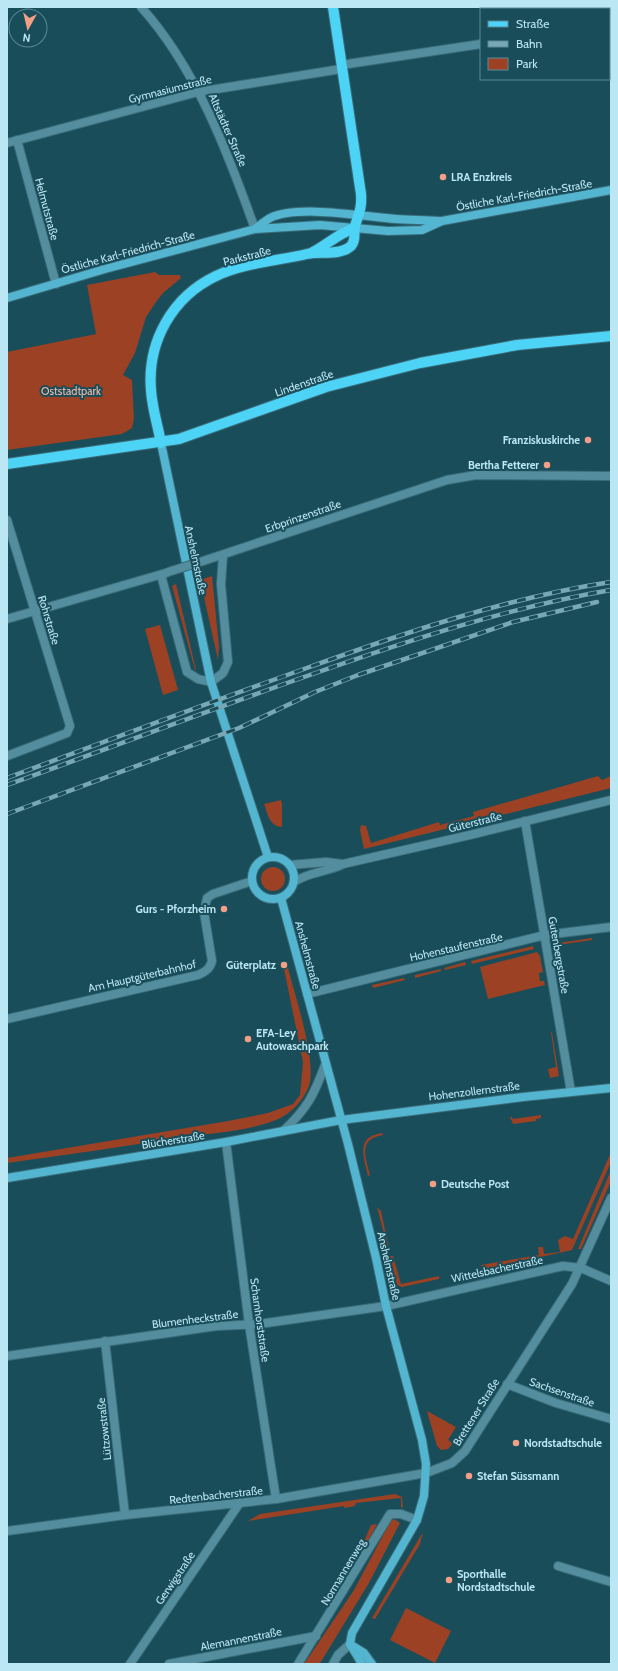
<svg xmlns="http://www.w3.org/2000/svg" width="618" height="1671" viewBox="0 0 618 1671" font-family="Cabin,sans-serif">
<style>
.green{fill:#9c4123}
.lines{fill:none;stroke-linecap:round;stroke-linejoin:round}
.minor-casing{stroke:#396c79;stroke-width:10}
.tertiary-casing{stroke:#396c79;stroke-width:10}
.secondary-casing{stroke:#396c79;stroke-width:10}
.primary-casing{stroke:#396c79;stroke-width:12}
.minor{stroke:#548e9e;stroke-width:8}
.tertiary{stroke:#548e9e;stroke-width:8}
.secondary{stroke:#53b5cf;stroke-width:8}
.primary{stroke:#4dd3f5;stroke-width:10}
.rail-casing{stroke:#79a8b5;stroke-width:4.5}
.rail{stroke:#194d5a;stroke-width:3;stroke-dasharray:9;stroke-linecap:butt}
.minor-bridge-casing{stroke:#396c79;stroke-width:10;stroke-linecap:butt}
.minor-bridge{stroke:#548e9e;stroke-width:8}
.poi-dot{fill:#f39f85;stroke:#194d5a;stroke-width:1.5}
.labels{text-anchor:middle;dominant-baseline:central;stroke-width:4;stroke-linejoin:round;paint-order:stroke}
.street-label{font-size:11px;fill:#bbe6f3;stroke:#194d5a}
.poi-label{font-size:11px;font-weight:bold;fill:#bbe6f3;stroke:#194d5a;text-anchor:start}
.park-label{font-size:11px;fill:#f5bdab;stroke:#194d5a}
</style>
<rect width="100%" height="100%" fill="#194d5a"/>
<g class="green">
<polygon points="155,272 159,275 180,275 181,278 163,293 156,302 146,317 135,353 123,375 132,380 134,419 132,428 122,434 7,450 7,352 96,334 87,285"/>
<polygon points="212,576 219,647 218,660 204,597 206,596 203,579"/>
<polygon points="176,584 196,670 195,670 172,586"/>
<polygon points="160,625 178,690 163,695 145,629"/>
<polygon points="598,776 602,780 611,776 611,788 364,849 360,830 361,825 366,826 371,843 439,822 440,825 474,816 473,812"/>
<path d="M 281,800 L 282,804 L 282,827 C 269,826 268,814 264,804 Z"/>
<circle cx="273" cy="879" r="12"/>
<polygon points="592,938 592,940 558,945 558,943"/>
<polygon points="533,946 534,949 472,964 471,961"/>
<polygon points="537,952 540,956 543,972 539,973 540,981 544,981 545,985 488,999 480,967"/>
<polygon points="465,962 466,965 445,970 444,968"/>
<path d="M 288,968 C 295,996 317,1061 309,1086 C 303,1101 291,1114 276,1120 C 245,1132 210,1133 178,1138 C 121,1147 64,1155 7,1163 L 7,1158 L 228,1121 L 268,1113 L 293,1104 L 300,1095 L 303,1062 L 284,969 Z"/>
<polygon points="441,969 441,971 415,978 415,975"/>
<polygon points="404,978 405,980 373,988 372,985"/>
<polygon points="551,1032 552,1032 559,1076 550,1078 548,1069 556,1067"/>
<polygon points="541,1115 541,1118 536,1119 536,1121 513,1124 510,1117 512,1117 513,1119"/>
<path d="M 382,1133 L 383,1135 C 357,1139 366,1158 370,1175 L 368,1176 C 364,1156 355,1137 382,1133 Z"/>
<polygon points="611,1152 611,1162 572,1250 482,1270 481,1265 539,1255 538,1247 543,1247 544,1254 560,1252 558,1240 565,1236 573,1239"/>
<polygon points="611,1170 611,1181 581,1249 578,1249"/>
<polygon points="377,1207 381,1211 389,1249 388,1249"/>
<polygon points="390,1256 393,1256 401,1284 439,1276 439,1279 402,1287 397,1285"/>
<polygon points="427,1411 456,1427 448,1440 453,1443 448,1449 441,1450 437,1446"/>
<polygon points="395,1494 402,1497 403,1508 401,1507 401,1498 356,1503 355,1506 344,1508 344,1506 248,1521 260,1514"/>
<polygon points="394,1519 400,1523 369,1583 322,1660 319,1664 304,1664 354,1590 391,1520"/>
<polygon points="377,1524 361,1556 358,1556 371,1525"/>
<polygon points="423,1532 420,1544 375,1619 372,1618"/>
<polygon points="406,1608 451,1631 435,1663 390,1640"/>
</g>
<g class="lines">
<defs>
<g id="minor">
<path d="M 141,7 C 196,68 228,153 255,229"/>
<polyline points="609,12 611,22"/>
<polyline points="341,65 481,44"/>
<polyline points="17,140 56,284"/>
<polyline points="7,143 198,92 341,69"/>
<polyline points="7,520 70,726 67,733 7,756"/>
<polyline points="203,561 447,480 476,475 611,476"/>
<polyline points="161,575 187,672 198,679 211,682 223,673 228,662 221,584 223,555"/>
<polyline points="7,619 166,573"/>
<polyline points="525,821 571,1092"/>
<polyline points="290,865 326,862 342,864"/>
<path d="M 294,882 C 308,872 328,872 343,864 L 470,835 L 611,800"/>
<polyline points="307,994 545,935 611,927"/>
<path d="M 7,1019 L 198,975 C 205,972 210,969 212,961 L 204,912 L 207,898 L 213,894 L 252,881"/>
<path d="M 283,1131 C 307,1109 314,1095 325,1065"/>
<polyline points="226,1142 249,1324 276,1499"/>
<polyline points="105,1341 125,1515"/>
<polyline points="7,1356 217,1326 259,1324 386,1306 563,1266 581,1268 611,1281"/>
<polyline points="507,1384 556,1403 611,1419"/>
<polyline points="7,1531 125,1515 276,1499 426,1473 452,1463 465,1451 572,1284 611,1198"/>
<polyline points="558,1566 611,1582"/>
<polyline points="130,1664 239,1504"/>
<polyline points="169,1664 316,1636"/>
<polyline points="298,1664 390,1514 401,1514 417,1520"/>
</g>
<polyline id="tertiary" points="333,1664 338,1655 350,1644"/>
<g id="secondary">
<path d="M 255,229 C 260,225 265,221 270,218 C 299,204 365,217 396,219 C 411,220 425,220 439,221"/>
<polyline points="7,298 105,269 255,229 320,225 388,231 422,230 442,221 611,190"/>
<polyline points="161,443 211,682 268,857"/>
<circle cx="273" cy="878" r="21"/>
<polyline points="281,898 348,1144 376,1258 386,1306 422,1440 426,1464 424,1496 417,1520 352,1633 350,1644 362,1664"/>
<polyline points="7,1178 226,1142 341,1120 523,1097 611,1088"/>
<polyline points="351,1645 364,1653 372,1664"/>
</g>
<g id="primary">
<path d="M 313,252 C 328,244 339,233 355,228"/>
<path d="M 161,443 C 158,426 152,408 151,390 C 147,342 172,297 216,276 C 243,263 277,261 307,254 C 321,251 340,256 351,246 C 357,239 353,233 355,226 C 359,213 362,208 361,194 L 333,7"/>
<polyline points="7,464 179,439 326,387 420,363 517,345 611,336"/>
</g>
</defs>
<use href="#minor" class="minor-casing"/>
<use href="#tertiary" class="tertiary-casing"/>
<use href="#secondary" class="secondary-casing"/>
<use href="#primary" class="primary-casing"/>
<use href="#minor" class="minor"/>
<use href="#tertiary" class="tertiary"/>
<use href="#secondary" class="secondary"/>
<use href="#primary" class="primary"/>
<defs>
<g id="rail">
<path d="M 7,778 C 106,741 205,704 304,669 C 404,633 506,598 611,582"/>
<path d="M 7,785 C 107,749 207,711 307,676 C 407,641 506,608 611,590"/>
<polyline points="7,814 239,728 315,692 358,675 513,622 597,602"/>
</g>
</defs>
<use href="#rail" class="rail-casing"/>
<use href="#rail" class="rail"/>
<defs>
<polyline id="minor-bridge" points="168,572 203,561"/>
</defs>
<use href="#minor-bridge" class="minor-bridge-casing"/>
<use href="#minor-bridge" class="minor-bridge"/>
</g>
<g class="poi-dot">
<circle cx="443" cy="177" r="4"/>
<circle cx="588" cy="440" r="4"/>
<circle cx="547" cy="465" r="4"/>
<circle cx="224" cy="909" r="4"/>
<circle cx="284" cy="965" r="4"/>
<circle cx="248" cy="1039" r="4"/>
<circle cx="433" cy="1184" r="4"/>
<circle cx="516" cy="1443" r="4"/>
<circle cx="469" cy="1476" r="4"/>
<circle cx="449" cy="1580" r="4"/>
</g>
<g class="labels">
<g class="street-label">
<text transform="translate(170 89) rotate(-14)">Gymnasiumstraße</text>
<text transform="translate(228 130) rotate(66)">Altstädter Straße</text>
<text transform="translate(524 195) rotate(-10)">Östliche Karl-Friedrich-Straße</text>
<text transform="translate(47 209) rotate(75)">Helmutstraße</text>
<text transform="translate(128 252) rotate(-15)">Östliche Karl-Friedrich-Straße</text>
<text transform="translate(247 256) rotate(-14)">Parkstraße</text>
<text transform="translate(304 383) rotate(-19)">Lindenstraße</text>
<text transform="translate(303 516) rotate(-19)">Erbprinzenstraße</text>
<text transform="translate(196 560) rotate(78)">Anshelmstraße</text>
<text transform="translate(49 620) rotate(73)">Rohrstraße</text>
<text transform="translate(475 822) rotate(-14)">Güterstraße</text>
<text transform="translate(456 947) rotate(-13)">Hohenstaufenstraße</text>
<text transform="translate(308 955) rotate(75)">Anshelmstraße</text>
<text transform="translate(559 955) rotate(80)">Gutenbergstraße</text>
<text transform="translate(142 976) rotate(-13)">Am Hauptgüterbahnhof</text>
<text transform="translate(474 1091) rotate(-7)">Hohenzollernstraße</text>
<text transform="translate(173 1140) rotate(-9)">Blücherstraße</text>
<text transform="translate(389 1266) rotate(77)">Anshelmstraße</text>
<text transform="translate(497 1269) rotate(-12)">Wittelsbacherstraße</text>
<text transform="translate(195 1319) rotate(-7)">Blumenheckstraße</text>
<text transform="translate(260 1320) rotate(82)">Scharnhorststraße</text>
<text transform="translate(562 1392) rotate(19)">Sachsenstraße</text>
<text transform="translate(476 1412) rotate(-58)">Brettener Straße</text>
<text transform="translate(104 1429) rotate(-96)">Lützowstraße</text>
<text transform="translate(216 1495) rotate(-6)">Redtenbacherstraße</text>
<text transform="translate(343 1572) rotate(-59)">Normannenweg</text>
<text transform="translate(175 1578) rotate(-56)">Gerwigstraße</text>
<text transform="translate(241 1639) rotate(-11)">Alemannenstraße</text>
</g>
<g class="poi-label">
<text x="451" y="177">LRA Enzkreis</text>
<text x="580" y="440" text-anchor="end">Franziskuskirche</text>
<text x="539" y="465" text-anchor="end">Bertha Fetterer</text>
<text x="216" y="909" text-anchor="end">Gurs - Pforzheim</text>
<text x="276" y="965" text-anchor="end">Güterplatz</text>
<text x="256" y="1033">EFA-Ley<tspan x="256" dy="13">Autowaschpark</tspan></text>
<text x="441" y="1184">Deutsche Post</text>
<text x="524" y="1443">Nordstadtschule</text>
<text x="477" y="1476">Stefan Süssmann</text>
<text x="457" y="1574">Sporthalle<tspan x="457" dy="13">Nordstadtschule</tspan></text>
</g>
<g class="park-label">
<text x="71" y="391">Oststadtpark</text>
</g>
</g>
<rect width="618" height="1671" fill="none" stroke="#bbe6f3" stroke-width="16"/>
<rect x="480" y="8" width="130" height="72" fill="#194d5a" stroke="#5a8a97"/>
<rect x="488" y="21" width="20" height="6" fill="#4dd3f5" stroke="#5a8a97"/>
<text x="516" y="28" font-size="12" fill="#bbe6f3">Straße</text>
<rect x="488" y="41" width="20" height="6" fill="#79a8b5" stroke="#5a8a97"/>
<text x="516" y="48" font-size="12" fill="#bbe6f3">Bahn</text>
<rect x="488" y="58" width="20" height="12" fill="#9c4123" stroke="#5a8a97"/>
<text x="516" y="68" font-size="12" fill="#bbe6f3">Park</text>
<g transform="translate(28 28) rotate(188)"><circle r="19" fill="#194d5a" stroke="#5a8a97"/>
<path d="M0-3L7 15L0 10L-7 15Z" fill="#f39f85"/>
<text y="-6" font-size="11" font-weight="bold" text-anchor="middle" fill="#bbe6f3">N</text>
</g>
</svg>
